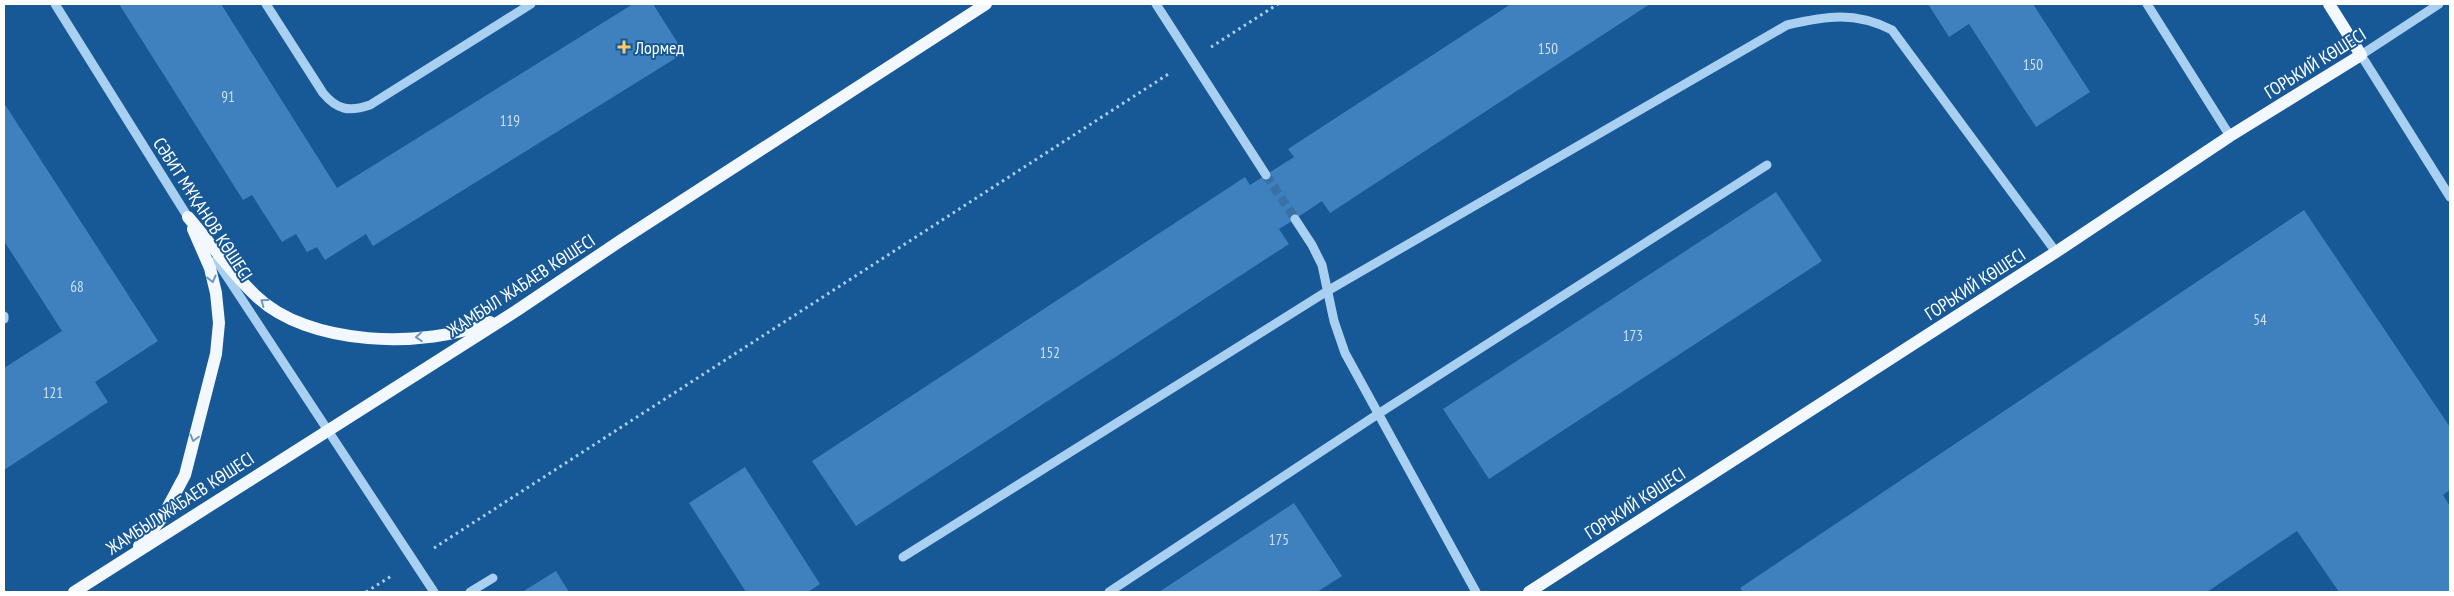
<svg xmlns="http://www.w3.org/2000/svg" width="2454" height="596" viewBox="0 0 2454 596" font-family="'PT Sans Narrow',sans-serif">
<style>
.building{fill:#3f81be}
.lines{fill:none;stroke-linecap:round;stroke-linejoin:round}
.minor-tunnel{stroke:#3a71a6;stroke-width:9;stroke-dasharray:9 4.5;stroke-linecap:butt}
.path{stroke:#a9cff1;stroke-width:3;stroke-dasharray:2.5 4;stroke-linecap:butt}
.minor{stroke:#a9cff1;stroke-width:9}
.major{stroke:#f3f8ff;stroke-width:12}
.oneway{stroke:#6f98c0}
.poi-dot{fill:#ffc869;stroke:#175896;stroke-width:2}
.labels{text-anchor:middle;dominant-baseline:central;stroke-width:4;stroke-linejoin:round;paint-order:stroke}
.number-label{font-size:15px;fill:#cfe0ef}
.poi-label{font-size:18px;fill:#fff;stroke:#175896;text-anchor:start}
.street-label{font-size:18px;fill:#fff;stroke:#175896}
</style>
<rect width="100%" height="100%" fill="#175896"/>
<g class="building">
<polygon points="119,4 221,4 337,188 633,4 653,4 684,53 373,246 366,234 325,260 317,247 307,252 296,234 282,242 252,195 243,200"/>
<polygon points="1511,4 1650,4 1330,213 1322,201 1295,219 1279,229 1289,244 856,526 812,461 1245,177 1250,185 1294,157 1288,149"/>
<polygon points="1928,4 2033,4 2090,92 2036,127 1969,24 1949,37"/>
<polygon points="4,103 158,341 95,382 108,402 4,470 4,368 62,331 4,241"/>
<polygon points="1776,192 1822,261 1489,479 1443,409"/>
<polygon points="2304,210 2450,427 2450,490 2443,495 2450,506 2450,592 2339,592 2297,531 2207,592 1743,592 1740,588"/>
<polygon points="745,467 820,584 808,592 746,592 689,503"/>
<polygon points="1294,503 1342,576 1317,592 1159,592"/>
<polygon points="556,571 569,592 522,592"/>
</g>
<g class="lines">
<polyline class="minor-tunnel" points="1266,175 1295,219"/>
<g class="path">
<polyline points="1211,47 1278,4"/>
<polyline points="434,548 1170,73"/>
<polyline points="366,592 393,575"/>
</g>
<g class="minor">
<polyline points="55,4 191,222"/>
<path d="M 266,4 L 323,93 C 337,110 349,112 370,105 L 531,4"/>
<polyline points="1156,4 1266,175"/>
<polyline points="2147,4 2230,136"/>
<polyline points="2439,4 2361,55 2450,197"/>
<polyline points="1295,219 1312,245 1322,265 1334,321 1345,353 1476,592"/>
<polyline points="216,260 434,592"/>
<polyline points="4,316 4,319"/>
<path d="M 903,557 L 1329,290 L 1787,25 C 1826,16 1855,11 1892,30 L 2056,252"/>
<polyline points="470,592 493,578"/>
<polyline points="1109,592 1378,414 1767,165"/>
</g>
<g class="major">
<path d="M 188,217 C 210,243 231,272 255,295 C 308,347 425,349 490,322"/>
<polyline points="139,546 162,518 185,475 216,354 219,323 216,293 210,268 193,229"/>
<polyline points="74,592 516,311 620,241 986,4"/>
<polyline points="1529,592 2056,252 2230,136 2361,55 2329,4"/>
</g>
</g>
<defs><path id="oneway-chevron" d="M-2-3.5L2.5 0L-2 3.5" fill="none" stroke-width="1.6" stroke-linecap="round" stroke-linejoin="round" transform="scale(1.25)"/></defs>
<g class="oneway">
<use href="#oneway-chevron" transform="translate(212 279) rotate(76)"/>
<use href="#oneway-chevron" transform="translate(264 302) rotate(-144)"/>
<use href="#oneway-chevron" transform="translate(419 337) rotate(176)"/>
<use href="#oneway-chevron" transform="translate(194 438) rotate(105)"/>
</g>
<path class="poi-dot" d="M621.5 39.5h5v5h5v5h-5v5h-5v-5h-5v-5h5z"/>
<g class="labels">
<g class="number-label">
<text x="1548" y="48">150</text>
<text x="2033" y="64">150</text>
<text x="228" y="96">91</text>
<text x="510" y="120">119</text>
<text x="77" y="286">68</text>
<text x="2260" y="319">54</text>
<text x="1633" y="335">173</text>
<text x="1050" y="352">152</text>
<text x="53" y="392">121</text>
<text x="1279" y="539">175</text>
</g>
<g class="poi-label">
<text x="635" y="47">Лормед</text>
</g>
<g class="street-label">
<text transform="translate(2315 63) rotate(-32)">ГОРЬКИЙ КӨШЕСІ</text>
<text transform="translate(203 209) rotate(57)">СӘБИТ МҰҚАНОВ КӨШЕСІ</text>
<text transform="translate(1975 284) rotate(-33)">ГОРЬКИЙ КӨШЕСІ</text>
<text transform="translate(521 285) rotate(-33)">ЖАМБЫЛ ЖАБАЕВ КӨШЕСІ</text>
<text transform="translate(180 503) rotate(-33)">ЖАМБЫЛ ЖАБАЕВ КӨШЕСІ</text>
<text transform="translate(1635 503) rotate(-33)">ГОРЬКИЙ КӨШЕСІ</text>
</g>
</g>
<rect width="2454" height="596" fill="none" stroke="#ffffff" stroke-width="10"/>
</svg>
